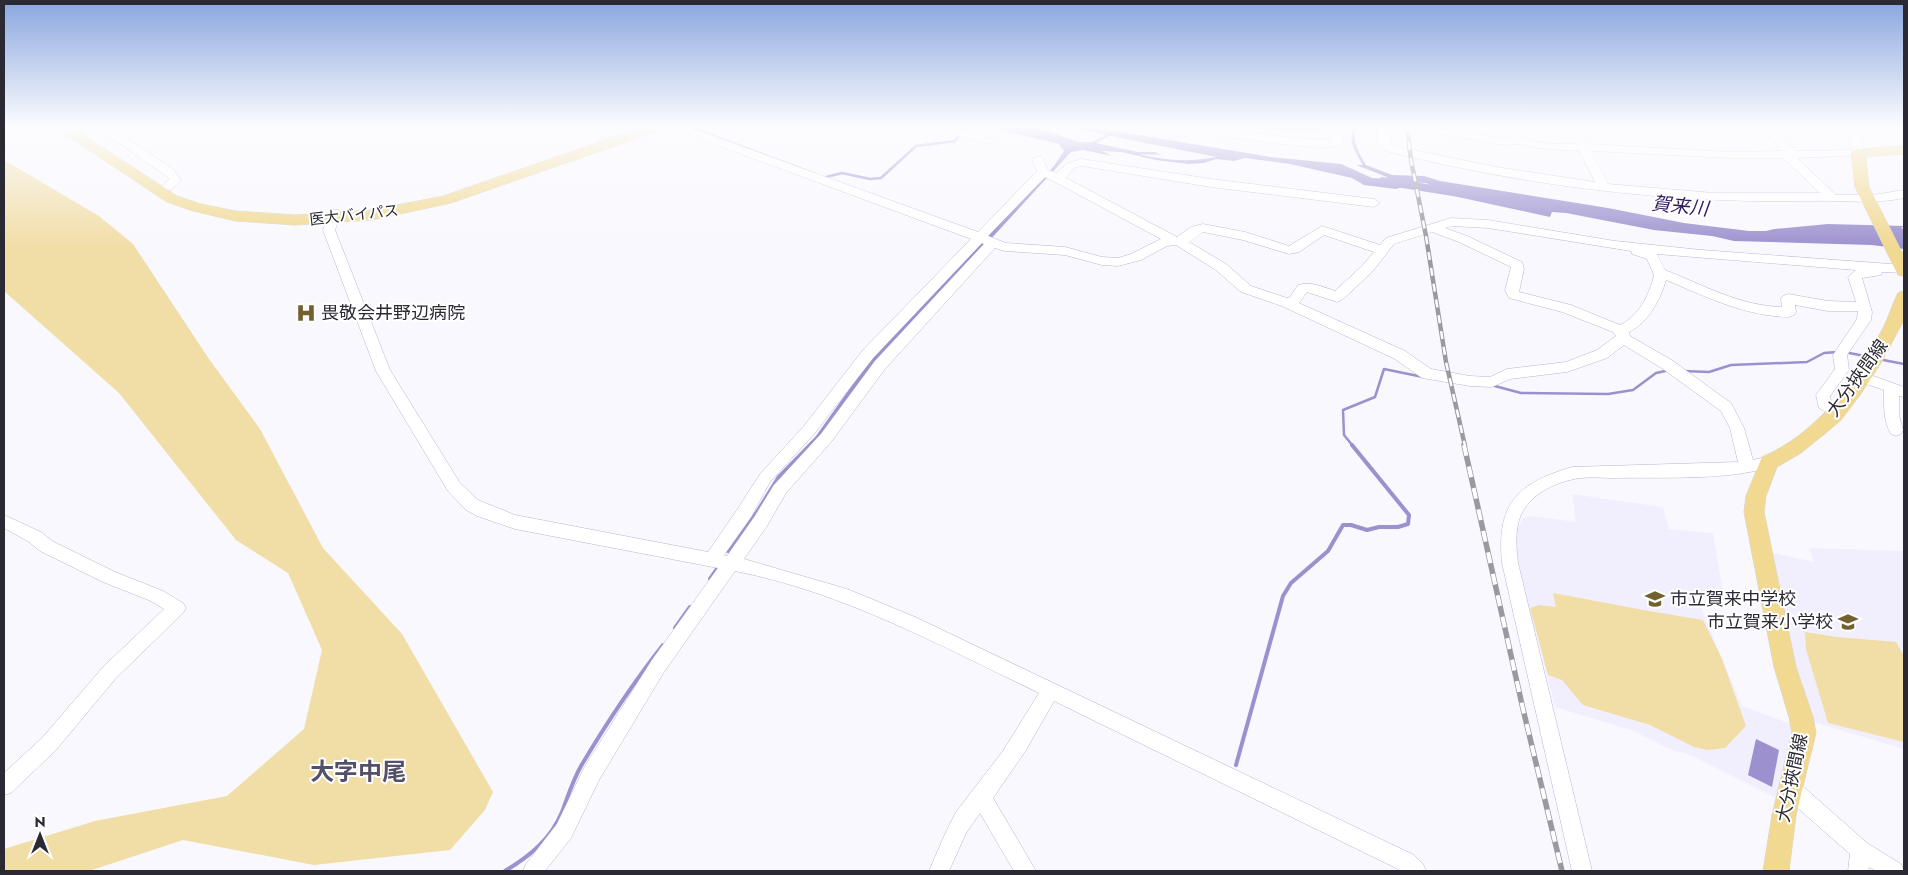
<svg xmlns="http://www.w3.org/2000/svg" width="1908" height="875" viewBox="0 0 1908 875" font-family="Jost,'Noto Sans JP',sans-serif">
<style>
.built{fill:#f1effe}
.green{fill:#f1dda6}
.water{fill:#9c91ce;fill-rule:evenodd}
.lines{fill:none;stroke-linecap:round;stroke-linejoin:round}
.stream-far1{stroke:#9c91ce;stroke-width:2.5}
.stream{stroke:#9c91ce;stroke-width:4}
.river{fill:#9c91ce;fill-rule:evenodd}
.minor-casing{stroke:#b9b5d3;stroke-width:1}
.major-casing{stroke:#d4d4d6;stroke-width:1}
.minor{fill:#fff;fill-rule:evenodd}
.major{fill:#f1d991;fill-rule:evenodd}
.rail-far1-casing{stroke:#9a99a2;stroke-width:4.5}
.rail-casing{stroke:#9a99a2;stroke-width:5.5}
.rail-far1{stroke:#fff;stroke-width:2.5;stroke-dasharray:8;stroke-linecap:butt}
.rail{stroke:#fff;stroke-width:4;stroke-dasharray:11;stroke-linecap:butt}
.wall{fill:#bcb7d9}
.labels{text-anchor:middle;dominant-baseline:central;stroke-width:4;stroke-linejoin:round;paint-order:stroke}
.far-street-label{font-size:15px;fill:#2a2934;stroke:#fff}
.poi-label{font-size:18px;fill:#2a2934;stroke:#fff;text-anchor:start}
.street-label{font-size:18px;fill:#2a2934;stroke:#fff}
.water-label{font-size:19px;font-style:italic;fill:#301a60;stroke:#fff}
.near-quarter-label{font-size:24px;font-weight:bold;fill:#545069;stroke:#fff}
</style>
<rect width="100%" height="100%" fill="#f9f8fe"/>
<g class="built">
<polygon points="1572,494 1663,507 1669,529 1713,533 1724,598 1695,594 1742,706 1794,725 1778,799 1692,756 1668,748 1631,730 1555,707 1515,553 1515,532 1523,518 1533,516 1576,522"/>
<polygon points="1809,548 1904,551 1904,749 1813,722 1786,633 1769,552 1814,562"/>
</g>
<g class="green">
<polygon points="4,160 99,216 133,244 209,359 260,429 323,548 402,634 493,792 485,810 450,850 314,865 183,840 89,871 4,871 4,849 95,821 227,796 304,729 322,650 288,573 236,540 119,393 4,291"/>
<polygon points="1553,593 1649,611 1703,620 1722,659 1746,726 1725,748 1708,750 1694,747 1650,725 1583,705 1562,680 1548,675 1530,608 1539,605 1556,607"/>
<polygon points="1805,632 1837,637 1896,642 1904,656 1904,742 1828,723 1806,649"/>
</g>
<g class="water">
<path d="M 985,126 L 1030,126 L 1079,142 L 1093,142 L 1106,135 L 1065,126 L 1085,126 L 1271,157 L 1341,164 L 1372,178 L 1385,179 L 1387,177 L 1356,165 L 1363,165 C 1355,151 1347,141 1354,126 L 1357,126 C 1351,140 1359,153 1366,165 L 1392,175 L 1424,176 L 1440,181 L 1608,208 L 1684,223 L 1749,231 L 1766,231 L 1774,229 L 1828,224 L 1904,226 L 1901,228 L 1904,229 L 1904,249 L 1872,245 L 1734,241 L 1712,236 L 1654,230 L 1566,213 L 1552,212 L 1550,217 L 1458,197 L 1426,183 L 1407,182 L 1403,187 L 1396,189 L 1364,185 L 1352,178 L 1290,164 L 1245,158 L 1234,161 L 1216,159 L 1204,163 L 1188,164 L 1156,160 L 1121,152 L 1102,151 L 1112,156 L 1083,150 L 1071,152 L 975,256 L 733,555 L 725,552 L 756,510 L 777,476 L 816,436 L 865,367 L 963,260 L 1054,166 L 1064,151 L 1059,144 ZM 1110,136 L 1217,157 C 1191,162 1165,161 1139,154 L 1163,155 L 1154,153 L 1159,152 L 1138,152 L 1096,143 Z"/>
<polygon points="1756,739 1779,750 1772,787 1748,775"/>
</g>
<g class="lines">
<g class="stream-far1">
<polyline points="687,126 815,174"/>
<polyline points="822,178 842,173 870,179 881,178 916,146 955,141 967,126"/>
<polyline points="1844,352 1870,357"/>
<polyline points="1878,359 1904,364"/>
<polyline points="1684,371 1709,372 1731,365 1807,362 1824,353 1838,352"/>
<polyline points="1491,385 1521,393 1608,394 1633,390 1656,373 1670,370"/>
<polyline points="1353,446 1344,435 1343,410 1375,397 1384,369 1423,377"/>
</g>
<g class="stream">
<polyline points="710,579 719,566"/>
<polyline points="675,628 690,607"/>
<polyline points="1236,765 1283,596 1291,583 1328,551 1343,525 1351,525 1367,530 1379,527 1398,527 1408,524 1409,515 1352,445"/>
<path d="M 505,871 C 530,856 551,839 562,812 C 568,796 573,780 581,766 C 606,724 633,683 663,645"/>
</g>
<polygon class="river" points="1382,177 1465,190 1470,191 1472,194 1470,197 1465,198 1377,184 1375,181"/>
<defs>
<g id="minor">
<polygon points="94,126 108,126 173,169 181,180 171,190 163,190 161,187 169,179 165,175"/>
<path d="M 669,126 L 685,126 L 978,232 L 1037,171 L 1032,159 L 1038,156 L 1042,157 L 1048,170 L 1057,173 L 1066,164 L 1081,159 L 1211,179 L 1374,199 L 1380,203 L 1374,207 L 1211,187 L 1082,166 L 1074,168 L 1066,178 L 1177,237 L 1191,227 L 1203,224 L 1245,232 L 1289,246 L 1322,226 L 1380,245 L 1386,238 L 1451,218 L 1488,220 L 1615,241 L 1701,250 L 1904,265 L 1904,273 L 1882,272 L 1881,275 L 1862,278 L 1872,312 L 1871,320 L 1847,355 L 1849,370 L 1830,396 L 1831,401 L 1841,408 L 1843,412 L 1841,416 L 1836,418 L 1819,408 L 1816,395 L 1835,369 L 1833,355 L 1857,319 L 1858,311 L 1828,311 L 1795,305 L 1796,312 L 1794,315 L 1789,317 C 1744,316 1707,297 1666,280 C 1660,300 1649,322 1629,332 L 1630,336 L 1673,361 L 1731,403 L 1744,428 L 1753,460 L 1769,456 L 1774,458 L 1777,462 L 1774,466 C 1728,481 1665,477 1615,478 C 1601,478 1584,476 1570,480 C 1553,484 1535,493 1525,508 C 1514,523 1516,545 1518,563 L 1592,871 L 1572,871 L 1502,563 C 1496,503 1518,483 1572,467 L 1738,462 L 1730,428 L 1721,411 L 1663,369 L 1624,345 L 1607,358 L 1567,372 L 1510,379 L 1492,387 L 1470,386 L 1422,378 L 1395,359 L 1282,306 L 1241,292 L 1216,270 L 1176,245 L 1167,246 L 1141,260 L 1118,266 L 1102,265 L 1065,255 L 1005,251 L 995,248 L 885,369 L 831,442 L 786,493 L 767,526 L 744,559 L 847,589 L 915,617 L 1414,855 L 1423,864 L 1426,871 L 1402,871 L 1054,701 L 1026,750 L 993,798 L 1036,871 L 1014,871 L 980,813 L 966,833 L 949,871 L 929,871 L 945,834 L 956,812 L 1003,751 L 1039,693 C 941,646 843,592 735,571 L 664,672 L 599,780 L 571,838 L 545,871 L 523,871 L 526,864 L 557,824 L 585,766 L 652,660 L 718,568 L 515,529 L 477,516 L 466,510 L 448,491 L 376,371 L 323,230 L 331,210 L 339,210 L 341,213 L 335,230 L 390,370 L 460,483 L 478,500 L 515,515 L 708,552 L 739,507 L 760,474 L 804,426 L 863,350 L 971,239 L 671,128 ZM 1045,177 L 1055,182 L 1161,239 L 1131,254 L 1118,258 L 1102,257 L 1065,247 L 1006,243 L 988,236 ZM 1452,226 L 1488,228 L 1631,251 L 1632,254 L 1647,259 L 1654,275 C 1649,295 1640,315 1620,325 L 1571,305 L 1519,292 L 1524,269 L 1522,262 L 1467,236 L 1445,228 ZM 1203,232 L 1243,240 L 1289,254 L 1299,252 L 1324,235 L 1374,252 L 1362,266 L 1335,291 C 1323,287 1311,281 1298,285 L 1290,297 L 1287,298 L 1251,286 L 1226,264 L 1189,242 ZM 1432,232 L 1459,242 L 1511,267 L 1505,290 L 1509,298 L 1562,312 L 1613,332 L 1616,336 L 1597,350 L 1566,362 L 1507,369 L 1490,377 L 1470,376 L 1431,369 L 1405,351 L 1299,303 L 1307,292 L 1337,302 L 1342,300 L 1372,272 L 1394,244 ZM 982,243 L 984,244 L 875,361 L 821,434 L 774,485 L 755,516 L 727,556 L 724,555 L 751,517 L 770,482 L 814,434 L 873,358 ZM 1657,254 L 1856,270 L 1848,277 L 1856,302 L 1828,301 L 1788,294 L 1783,296 L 1781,299 L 1782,307 C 1740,306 1703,285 1665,270 Z"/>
<polygon points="925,126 944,126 993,139 995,141 989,144 927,128"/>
<path d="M 1168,126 C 1223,126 1276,139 1331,140 L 1332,126 L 1344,126 L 1342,144 C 1331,155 1197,132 1174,129 Z"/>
<path d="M 1377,126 L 1389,126 L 1390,142 L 1394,146 L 1496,167 L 1595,182 L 1579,151 L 1536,148 L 1520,144 L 1505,145 L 1415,130 L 1409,127 L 1429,126 L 1505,139 L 1509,138 L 1499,126 L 1511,126 C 1523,147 1554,143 1576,144 L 1566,126 L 1578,126 L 1587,144 L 1730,152 L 1783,151 L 1758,126 L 1770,126 L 1796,151 L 1852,150 L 1847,126 L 1859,126 L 1864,153 L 1862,155 L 1797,158 L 1836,195 L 1873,195 L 1904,190 L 1904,198 C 1871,205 1846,200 1814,201 C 1671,204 1525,186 1386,151 L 1378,142 ZM 1591,151 L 1730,158 L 1783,158 L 1820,193 L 1714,193 L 1608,184 Z"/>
<path d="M 1862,372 L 1904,387 L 1904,397 L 1899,396 L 1899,415 L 1903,430 L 1901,434 L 1896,436 L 1891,434 C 1883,421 1884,405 1884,390 L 1857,381 L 1855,377 L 1857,373 Z"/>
<polygon points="4,515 41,532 52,541 115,572 163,591 183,603 186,608 183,613 116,678 56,750 11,793 4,795 4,773 42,738 104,666 164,609 151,601 103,582 40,551 29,542 4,528"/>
<polygon points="1791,780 1798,782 1867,843 1901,864 1904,871 1876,871 1869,867 1868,871 1848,871 1850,854 1784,796 1781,789 1784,782"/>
</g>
<g id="major">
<polygon points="53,126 70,126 177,196 201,204 236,211 295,215 372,210 443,196 645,126 666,126 664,129 451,203 372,220 295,225 236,221 193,211 167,202"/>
<polygon points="1904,146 1904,154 1866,157 1869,187 1904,256 1904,276 1898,275 1896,271 1855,187 1851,153 1853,150 1858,149"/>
<path d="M 1904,291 L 1904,320 L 1881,363 L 1860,395 L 1841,420 L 1827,432 L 1801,453 L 1777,467 L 1766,496 L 1764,512 L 1796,667 L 1813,717 L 1816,733 L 1796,815 L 1789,871 L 1763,871 L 1772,815 L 1792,733 L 1789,717 L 1774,667 L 1744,512 L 1746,496 L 1762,457 C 1818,433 1856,380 1883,328 C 1889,317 1892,304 1898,293 Z"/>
</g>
</defs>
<use href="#minor" class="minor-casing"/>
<use href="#major" class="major-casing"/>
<use href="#minor" class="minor"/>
<use href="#major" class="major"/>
<defs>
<polyline id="rail-far1" points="1407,126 1411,160 1426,236 1446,362 1465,446"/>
<polyline id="rail" points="1464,445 1523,709 1562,871"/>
</defs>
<use href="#rail-far1" class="rail-far1-casing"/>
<use href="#rail" class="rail-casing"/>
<use href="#rail-far1" class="rail-far1"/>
<use href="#rail" class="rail"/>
</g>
<polygon class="wall" points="1205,126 1319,126 1317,132"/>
<linearGradient id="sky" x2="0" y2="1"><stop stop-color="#89a6de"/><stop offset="0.51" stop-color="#fcfcff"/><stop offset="1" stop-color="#fcfcff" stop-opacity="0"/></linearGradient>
<rect width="1908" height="248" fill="url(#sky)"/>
<defs>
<symbol id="hospital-bare" viewBox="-9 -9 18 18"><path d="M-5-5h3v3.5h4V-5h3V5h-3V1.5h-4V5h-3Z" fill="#72602e" stroke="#fff" stroke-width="2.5" paint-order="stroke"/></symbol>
<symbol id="school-bare" viewBox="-9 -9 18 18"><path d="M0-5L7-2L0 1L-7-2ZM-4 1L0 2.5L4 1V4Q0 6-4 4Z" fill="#72602e" stroke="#fff" stroke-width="2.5" paint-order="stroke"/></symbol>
</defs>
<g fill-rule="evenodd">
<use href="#hospital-bare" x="292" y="299" width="28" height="28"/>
<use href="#school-bare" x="1641" y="585" width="28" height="28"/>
<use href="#school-bare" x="1834" y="608" width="28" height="28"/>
</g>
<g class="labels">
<g class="far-street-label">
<text transform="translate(354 215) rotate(-6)">医大バイパス</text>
</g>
<g class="poi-label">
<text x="321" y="313">畏敬会井野辺病院</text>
<text x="1670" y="599">市立賀来中学校</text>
<text x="1833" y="622" text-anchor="end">市立賀来小学校</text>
</g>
<g class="street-label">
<text transform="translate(1857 378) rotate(-54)">大分挾間線</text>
<text transform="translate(1792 778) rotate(-78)">大分挾間線</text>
</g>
<g class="water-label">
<text transform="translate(1680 206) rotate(6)">賀来川</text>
</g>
<g class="near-quarter-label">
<text x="358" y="771">大字中尾</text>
</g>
</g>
<rect width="1908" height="875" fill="none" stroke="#2a2934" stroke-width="10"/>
<g transform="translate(40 835)" stroke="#ffffff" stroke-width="4" paint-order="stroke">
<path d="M0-4L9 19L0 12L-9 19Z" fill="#2a2934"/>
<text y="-8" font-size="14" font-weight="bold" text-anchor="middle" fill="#2a2934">N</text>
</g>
</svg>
